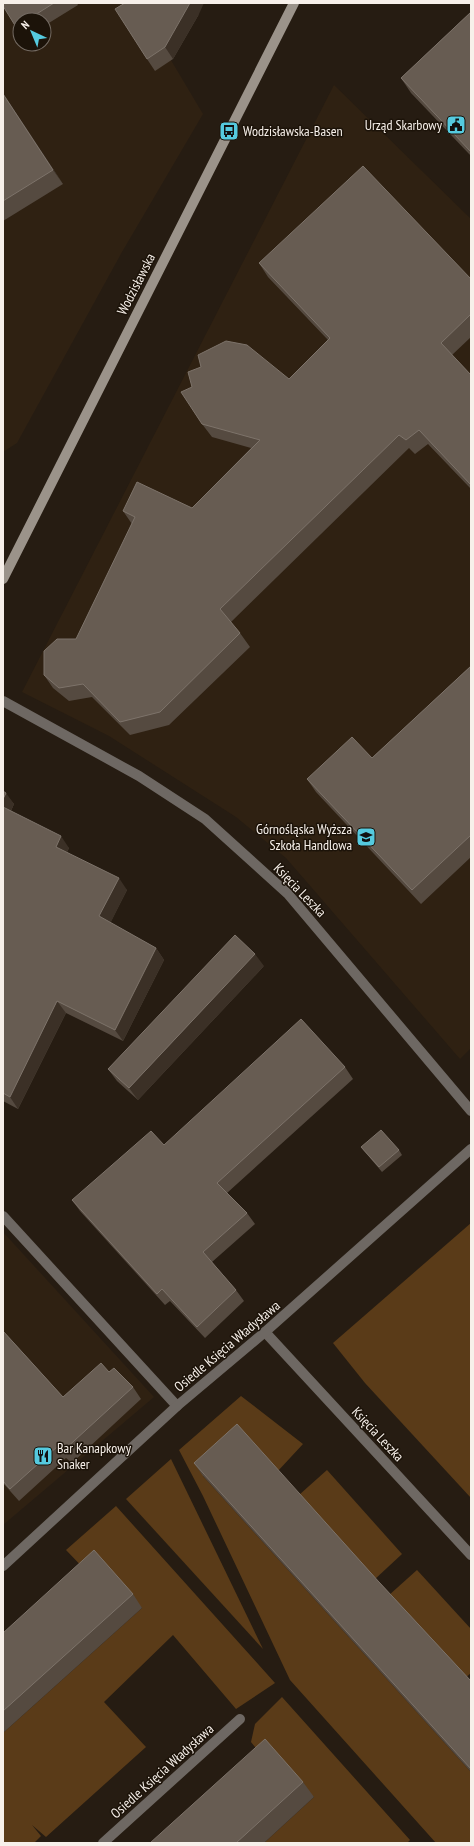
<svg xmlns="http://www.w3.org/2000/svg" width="474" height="1846" viewBox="0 0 474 1846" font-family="'PT Sans Narrow',sans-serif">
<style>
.built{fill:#2f2112;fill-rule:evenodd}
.green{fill:#5a3b18}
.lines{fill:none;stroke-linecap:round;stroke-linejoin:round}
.street{stroke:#6e6863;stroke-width:10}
.secondary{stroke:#9b938a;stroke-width:10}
.wall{fill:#554a40}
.shaded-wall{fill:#3b3026}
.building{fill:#675c52;stroke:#7d736a}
.labels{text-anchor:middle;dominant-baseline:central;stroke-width:3;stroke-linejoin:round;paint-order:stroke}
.poi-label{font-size:14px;fill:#f7f0ea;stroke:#1c1309;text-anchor:end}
.street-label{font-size:14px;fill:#f7f0ea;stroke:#1c1309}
</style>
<rect width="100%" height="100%" fill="#261c12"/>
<g class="built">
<path d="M 3,3 L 137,3 L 203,114 L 122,252 L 17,443 L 3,452 ZM 20,20 L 44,20 L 44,44 L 20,44 Z"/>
<polygon points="334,85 471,219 471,1048 460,1059 286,858 236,817 109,736 22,692"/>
<polygon points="3,1232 154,1397 3,1525"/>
</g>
<g class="green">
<polygon points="471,1223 471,1498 365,1383 333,1343"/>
<polygon points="241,1396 303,1444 277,1472 203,1476 471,1772 471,1843 436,1843 290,1680 203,1496 179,1450"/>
<polygon points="171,1459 263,1649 126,1499"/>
<polygon points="327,1470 402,1554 374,1580 299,1495"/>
<polygon points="116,1506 275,1683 236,1709 173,1635 104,1702 146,1747 46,1837 32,1825 41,1836 34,1843 3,1843 3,1733 142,1608 91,1576 66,1550"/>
<polygon points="417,1570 471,1629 471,1673 464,1679 388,1596"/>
<polygon points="282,1697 410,1840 407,1843 264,1843 314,1797 267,1762 251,1742 255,1724"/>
</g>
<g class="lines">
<g class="street">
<polyline points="3,701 139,776 205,819 288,894 471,1111"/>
<polyline points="3,1216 177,1406"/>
<polyline points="265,1332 471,1555"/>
<polyline points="3,1566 177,1406 265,1332 471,1149"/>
<polyline points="103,1843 240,1719"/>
</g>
<polyline class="secondary" points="3,579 294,3"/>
</g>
<g class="wall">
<polygon points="3,3 77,3 78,5 44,26 44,20 20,20 20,33 16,27"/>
<polygon points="471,12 471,156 411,93 401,78"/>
<polygon points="199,14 173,59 155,71 147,59"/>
<polygon points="3,93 63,184 3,221"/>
<polygon points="259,263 471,279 471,337 452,355 471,375 471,489 428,444 415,454 409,448 231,622 240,633 250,647 169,725 130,735 92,697 69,701 53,688 44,675 76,639 132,524 123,511 192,508 251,448 212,437 202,424 289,379 328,340 268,277"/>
<polygon points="471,666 471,857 421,904 316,792 307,779 372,758"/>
<polygon points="3,791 14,804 11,811 69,848 67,852 127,890 110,923 156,948 164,960 123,1041 66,1013 18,1109 3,1101"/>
<polygon points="264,966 138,1100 117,1081 108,1069"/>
<polygon points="345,1067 353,1079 227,1193 247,1213 255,1224 212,1262 236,1290 244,1301 205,1338 170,1301 165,1305 80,1211 72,1200 164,1145"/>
<polygon points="361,1147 399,1150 402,1155 382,1172 365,1152"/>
<polygon points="3,1331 63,1397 109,1372 133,1387 141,1399 72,1463 66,1458 19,1501 3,1483"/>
<polygon points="194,1463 379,1582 471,1681 471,1772 203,1476"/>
<polygon points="133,1594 142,1608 3,1733 3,1633"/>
<polygon points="303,1782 314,1797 264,1843 150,1843"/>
</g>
<g class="shaded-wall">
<polygon points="190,3 204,3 199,14 173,59 165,47"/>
<polygon points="3,93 63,184 53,170"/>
<polygon points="6,793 14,804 8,817 3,810 3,799"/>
<polygon points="61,836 69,848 64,858 56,847"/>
<polygon points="119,878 127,890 108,928 99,916"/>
<polygon points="156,948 164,960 123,1041 115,1030"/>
<polygon points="255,954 264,966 138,1100 129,1088"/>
<polygon points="57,1001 66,1013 18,1109 10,1097"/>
</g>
<g class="building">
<polygon points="3,3 54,3 27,20 20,20 20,24 16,27 3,6"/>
<polygon points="125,3 190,3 165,47 147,59 115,9"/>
<polygon points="471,12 471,152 401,78"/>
<polygon points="3,94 53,170 3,201"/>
<polygon points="363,166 471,279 471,314 441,343 471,375 471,485 419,430 406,440 399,435 220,609 240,633 160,712 120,722 83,684 59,688 44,675 44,651 57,639 76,639 135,517 123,511 137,482 192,508 260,440 202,424 181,392 192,387 188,372 201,367 198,355 226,341 247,345 289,379 330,338 259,263"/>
<polygon points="471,666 471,835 412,890 307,779 352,737 372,758"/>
<polygon points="3,791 6,793 3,799"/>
<polygon points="3,807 61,836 56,847 119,878 99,916 156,948 115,1030 57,1001 10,1097 3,1093"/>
<polygon points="235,935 255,954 129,1088 108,1069"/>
<polygon points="301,1019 345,1067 217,1183 247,1213 203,1252 236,1290 197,1327 162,1289 157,1294 72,1200 151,1131 164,1145"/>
<polygon points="381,1130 399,1150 379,1167 361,1147"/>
<polygon points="3,1331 63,1397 101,1363 109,1372 114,1368 133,1387 63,1451 58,1446 10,1489 3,1481"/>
<polygon points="237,1424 379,1582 471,1681 471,1769 194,1463"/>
<polygon points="94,1550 133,1594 3,1711 3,1633"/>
<polygon points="265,1739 303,1782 236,1843 150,1843"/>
</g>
<defs>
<symbol id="civic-square" viewBox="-11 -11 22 22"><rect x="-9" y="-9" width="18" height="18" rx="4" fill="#55cadf" stroke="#1c1309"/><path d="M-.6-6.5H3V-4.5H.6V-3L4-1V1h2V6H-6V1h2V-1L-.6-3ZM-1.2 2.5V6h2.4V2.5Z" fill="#111"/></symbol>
<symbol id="bus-square" viewBox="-11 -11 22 22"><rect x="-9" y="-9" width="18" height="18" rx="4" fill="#55cadf" stroke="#1c1309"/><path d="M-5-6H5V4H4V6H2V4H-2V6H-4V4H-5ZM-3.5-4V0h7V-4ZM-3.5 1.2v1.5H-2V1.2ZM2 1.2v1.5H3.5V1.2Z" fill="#111"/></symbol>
<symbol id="university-square" viewBox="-11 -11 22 22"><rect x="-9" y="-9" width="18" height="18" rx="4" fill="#55cadf" stroke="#1c1309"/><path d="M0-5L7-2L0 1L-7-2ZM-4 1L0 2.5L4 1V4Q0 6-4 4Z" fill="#111"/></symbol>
<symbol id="restaurant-square" viewBox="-11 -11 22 22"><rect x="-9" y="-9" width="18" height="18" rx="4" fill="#55cadf" stroke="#1c1309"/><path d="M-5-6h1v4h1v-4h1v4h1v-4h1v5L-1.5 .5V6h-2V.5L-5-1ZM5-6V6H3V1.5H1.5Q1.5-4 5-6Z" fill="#111"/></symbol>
</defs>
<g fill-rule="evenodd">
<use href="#civic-square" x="445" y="114" width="22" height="22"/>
<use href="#bus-square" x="218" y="120" width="22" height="22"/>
<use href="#university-square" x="355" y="826" width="22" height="22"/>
<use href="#restaurant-square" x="32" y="1445" width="22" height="22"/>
</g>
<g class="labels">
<g class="poi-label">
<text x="442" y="125">Urząd Skarbowy</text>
<text x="243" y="131" text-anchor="start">Wodzisławska-Basen</text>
<text x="352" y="829">Górnośląska Wyższa<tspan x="352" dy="16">Szkoła Handlowa</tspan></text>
<text x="57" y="1448" text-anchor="start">Bar Kanapkowy<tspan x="57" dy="16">Snaker</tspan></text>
</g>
<g class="street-label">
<text transform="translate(136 284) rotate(-63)">Wodzisławska</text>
<text transform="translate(300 890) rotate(46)">Księcia Leszka</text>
<text transform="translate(227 1346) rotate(-40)">Osiedle Księcia Władysława</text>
<text transform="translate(378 1434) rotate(47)">Księcia Leszka</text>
<text transform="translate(162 1771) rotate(-42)">Osiedle Księcia Władysława</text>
</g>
</g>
<rect width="474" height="1846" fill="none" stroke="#f7f0ea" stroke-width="8"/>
<g transform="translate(32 32) rotate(316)"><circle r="19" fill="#1c1309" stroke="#746b63"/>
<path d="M0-3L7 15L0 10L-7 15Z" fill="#55cadf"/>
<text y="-6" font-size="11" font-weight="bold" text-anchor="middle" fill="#f7f0ea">N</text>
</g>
</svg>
